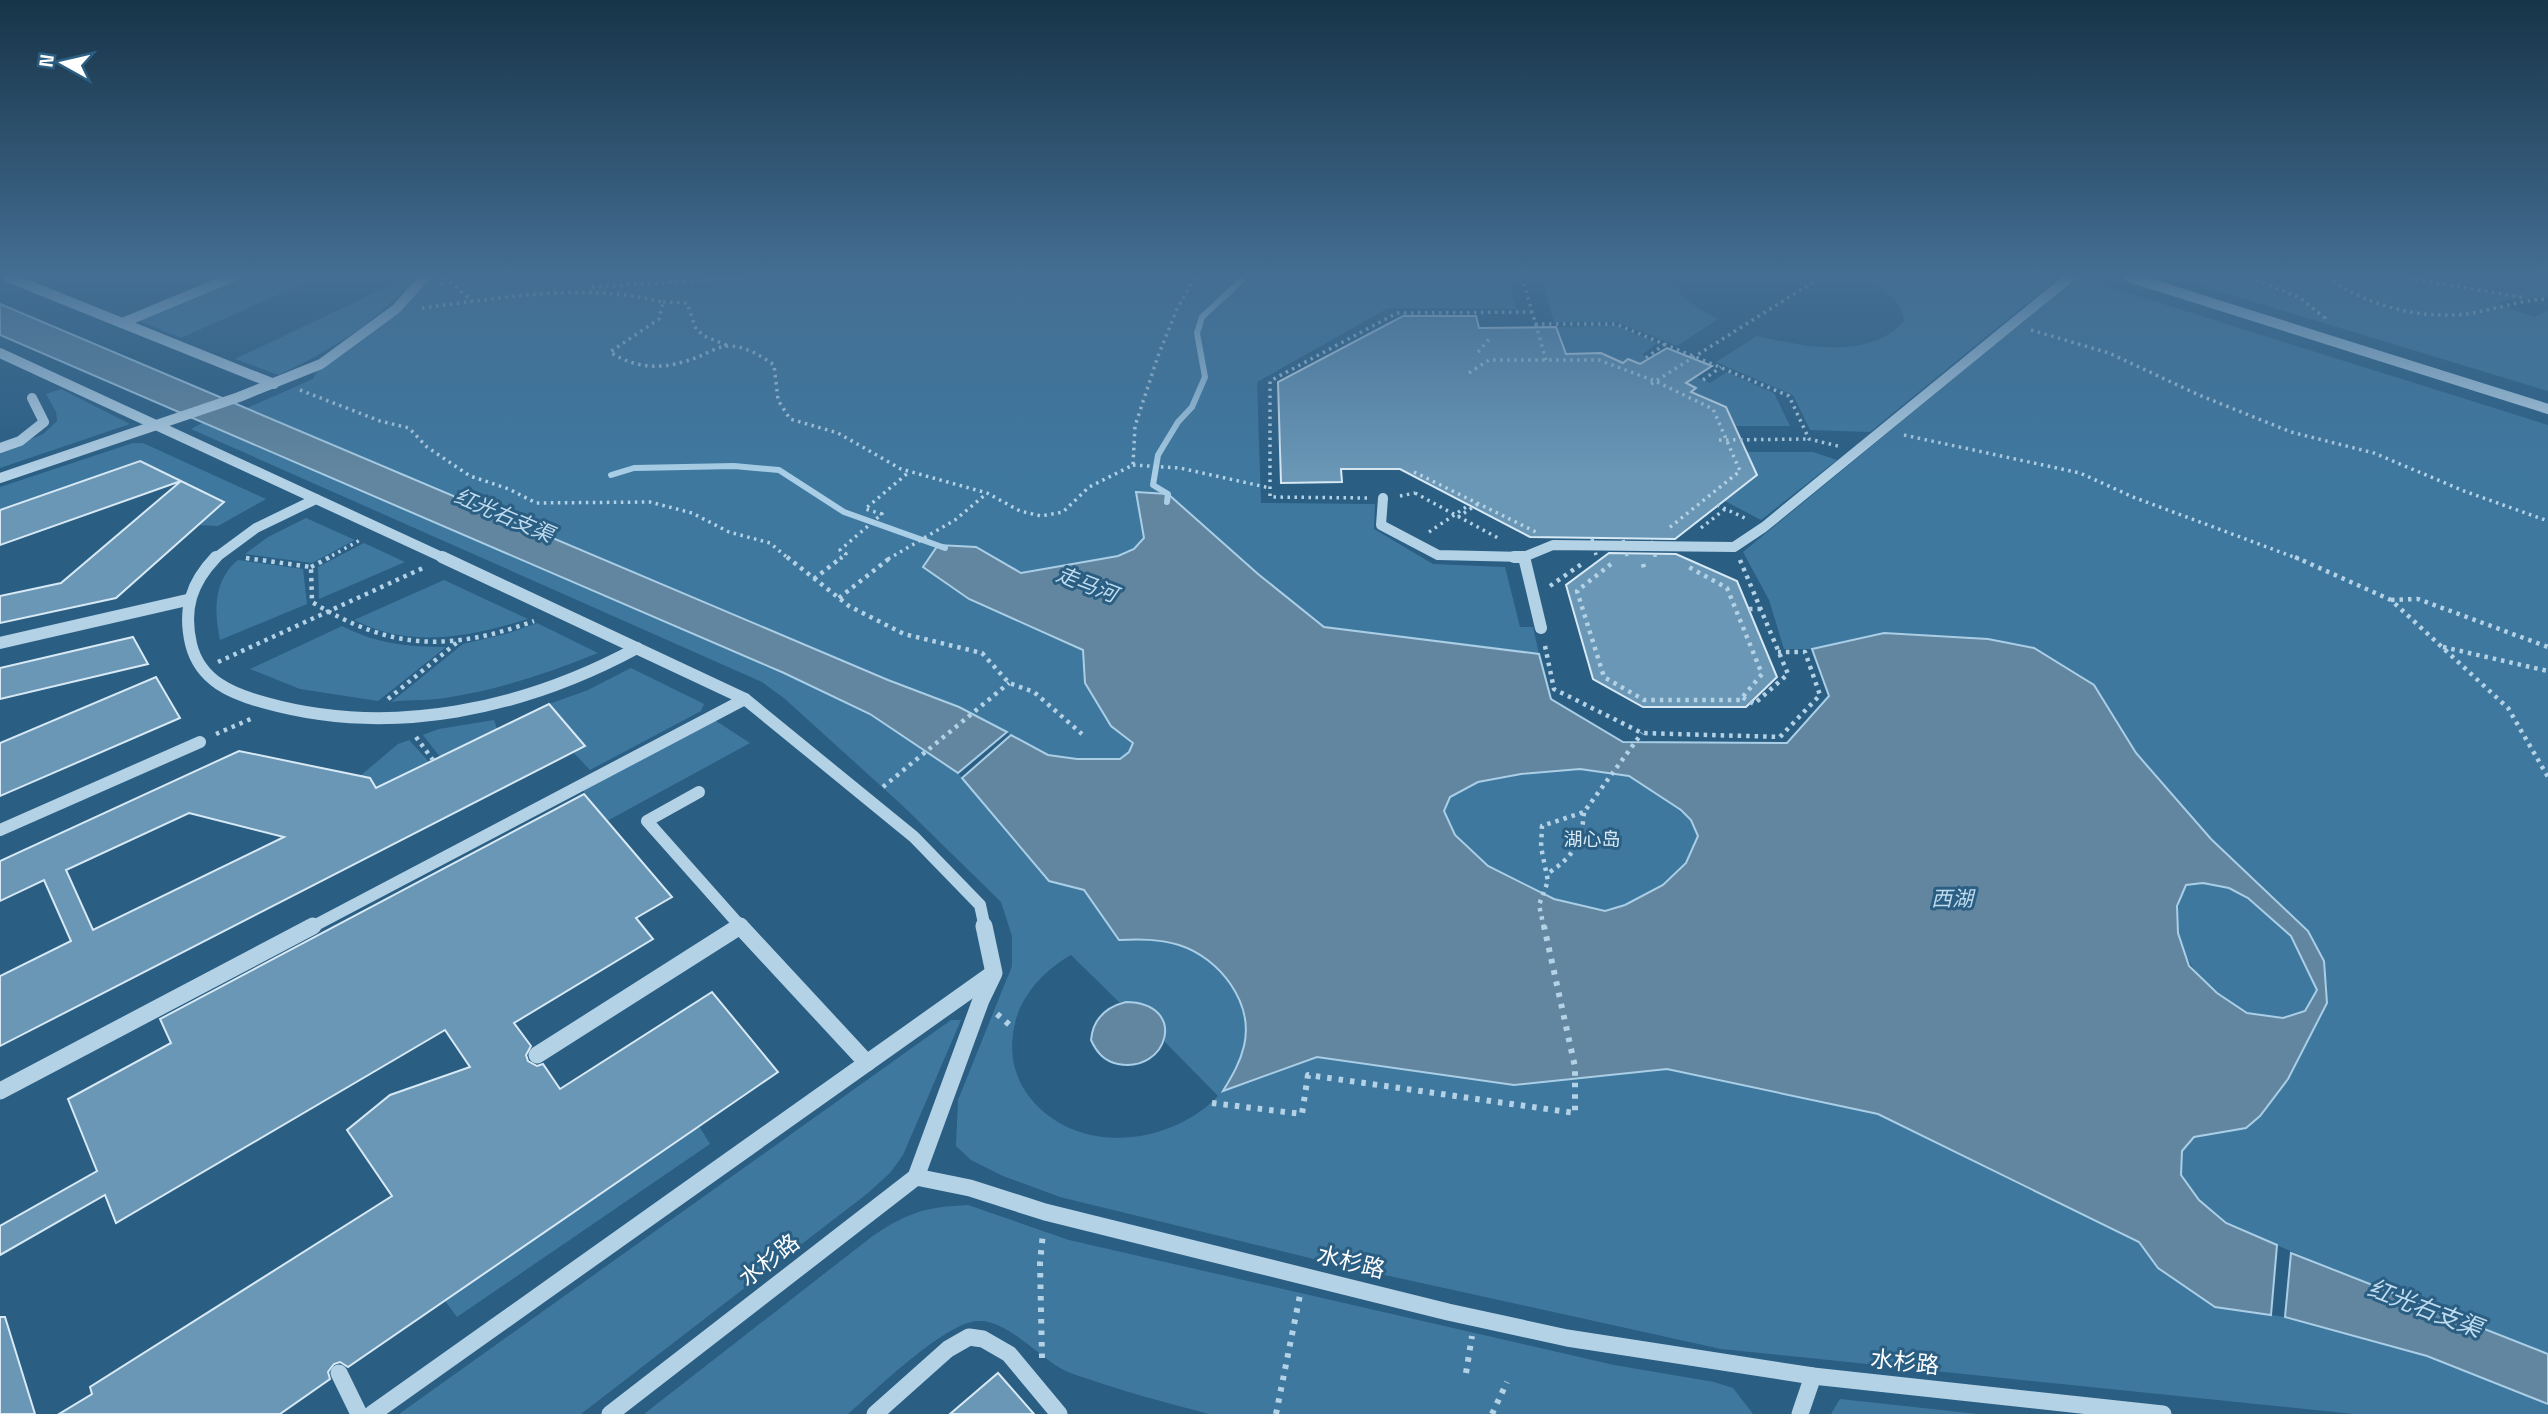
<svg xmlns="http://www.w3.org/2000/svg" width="2548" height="1414" viewBox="0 0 2548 1414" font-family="'Space Grotesk','Noto Sans SC',sans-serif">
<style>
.green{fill:#3f789f;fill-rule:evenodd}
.water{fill:#62869f;stroke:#a9cee6;stroke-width:2;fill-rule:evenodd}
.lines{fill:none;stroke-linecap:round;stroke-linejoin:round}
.stream{stroke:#a9cee6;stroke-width:6}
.building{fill:#6a97b6;stroke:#d7e9f5;stroke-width:2;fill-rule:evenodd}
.path-far2{stroke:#b4d2e6;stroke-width:3.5;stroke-dasharray:2.5 4.5;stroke-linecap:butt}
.path-far1{stroke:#b4d2e6;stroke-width:4.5;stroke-dasharray:3.5 5;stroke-linecap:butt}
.path{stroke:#b4d2e6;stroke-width:6;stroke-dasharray:4.5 7;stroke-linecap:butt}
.minor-far2{stroke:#b4d2e6;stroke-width:10}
.minor-far1{stroke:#b4d2e6;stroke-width:12}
.minor{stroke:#b4d2e6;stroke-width:17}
.path-bridge{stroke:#b4d2e6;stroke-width:3.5;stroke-dasharray:2.5 4.5;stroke-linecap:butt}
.labels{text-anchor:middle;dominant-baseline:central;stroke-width:6;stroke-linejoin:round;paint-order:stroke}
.park-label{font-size:19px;fill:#d7e9f5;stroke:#2a5e83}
.water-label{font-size:21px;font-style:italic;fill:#bfdbee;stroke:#2a5e83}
.near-street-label{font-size:23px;fill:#fff;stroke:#2a5e83}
.near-water-label{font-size:24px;font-style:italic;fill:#bfdbee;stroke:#2a5e83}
</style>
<rect width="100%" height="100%" fill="#2a5e83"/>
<g class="green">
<polygon points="241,277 318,277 181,338 137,320"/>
<path d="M 408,277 L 415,277 C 378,321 331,351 278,375 L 235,359 Z"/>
<polygon points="425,277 1180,277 1254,280 1257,277 1508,277 1516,309 1388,308 1257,382 1261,503 1375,504 1374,529 1433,564 1505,567 1520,627 1533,627 1539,654 1324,627 1258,574 1168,494 1136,492 1144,538 1134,549 1118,556 1020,573 976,547 923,567 969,599 1083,650 1085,683 1111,726 1133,743 1129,752 1120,759 1077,759 1048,755 959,707 888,680 247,408 313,379 321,364 355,341"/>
<path d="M 1541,277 L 1671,277 C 1679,299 1698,308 1718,319 L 1677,346 L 1617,322 L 1554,322 Z"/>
<path d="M 1859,277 L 2059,277 L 1870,432 L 1810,430 L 1793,395 L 1716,362 L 1757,336 C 1801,346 1869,361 1904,321 C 1901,295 1880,288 1859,277 Z"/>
<polygon points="2077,277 2548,425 2548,1354 2371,1286 2226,1223 2199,1200 2181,1175 2182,1151 2194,1137 2246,1128 2288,1079 2327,1003 2308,931 2211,839 2135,753 2094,685 1848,640 1812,649 1784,649 1769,600 1743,552"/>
<polygon points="2172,277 2445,277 2493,284 2508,277 2548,277 2548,297 2511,299 2498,304 2534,317 2548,311 2548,391"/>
<polygon points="1615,325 1657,343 1642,355 1649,359 1640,364 1629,359 1623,363 1601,353 1566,354 1556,327"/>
<polygon points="1727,372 1774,393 1790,426 1735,426 1726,407 1691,392 1696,388 1686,383 1696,377 1710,383"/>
<polygon points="61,389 130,424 0,468 0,452 43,434 57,421 56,412 46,394"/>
<path d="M 202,423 L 784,673 L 870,714 L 958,773 L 1048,881 L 1084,890 L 1119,939 C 1140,939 1159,939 1178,945 C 1219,957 1253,1002 1244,1046 C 1241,1063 1231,1075 1224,1090 L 1317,1057 L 1514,1085 L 1667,1069 L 1878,1114 L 2140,1242 L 2158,1268 L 2215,1307 L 2285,1317 L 2427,1356 L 2548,1404 L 2548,1414 L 2354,1414 L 1721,1349 L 1326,1262 L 1060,1197 L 1003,1176 L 971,1160 L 956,1146 L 958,1100 L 1012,966 L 1012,936 L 1001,902 L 903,806 L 785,699 L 762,682 L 191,429 ZM 1071,955 L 1120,1003 C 1128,1001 1135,1004 1143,1007 C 1162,1013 1168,1021 1164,1041 L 1218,1096 C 1170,1146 1078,1156 1031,1099 C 1012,1075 1008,1049 1016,1019 C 1024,992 1046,969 1071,955 Z"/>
<polygon points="133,443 143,443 266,499 218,526 197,525 224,501 140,461 0,510 0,487"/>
<polygon points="1747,452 1813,452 1837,460 1761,520 1723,500 1757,475"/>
<polygon points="306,518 355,540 312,563 245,554 268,537"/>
<polygon points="364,543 405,562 319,599 318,567"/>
<path d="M 238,560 L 303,569 L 307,604 L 220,640 C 214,611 213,581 238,560 Z"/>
<path d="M 444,580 L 528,619 C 469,637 411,649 354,620 Z"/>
<path d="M 537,623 L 598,653 C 550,672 502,689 451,697 C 432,701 411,699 391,702 L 463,644 L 509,633 Z"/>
<path d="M 342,626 C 377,644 408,647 446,647 L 378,701 L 300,689 L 250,669 Z"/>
<polygon points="631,668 704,704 701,711 590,770 573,752 585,746 549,704 588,690"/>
<polygon points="494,720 497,729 440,757 423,735 439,729"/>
<polygon points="716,721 750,743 607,821 582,789"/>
<polygon points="409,740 429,762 376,788 370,778 360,776 398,744"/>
<polygon points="1580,769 1629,776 1681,810 1691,820 1698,836 1686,863 1663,885 1625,905 1605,911 1554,899 1488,866 1455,835 1444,811 1450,797 1478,782 1521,774"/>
<path d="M 2203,883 L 2229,888 L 2248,898 L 2291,936 L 2317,990 L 2305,1011 C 2298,1013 2291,1016 2284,1017 C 2239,1025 2185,975 2178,933 C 2175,915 2179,901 2186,885 Z"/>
<polygon points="951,1020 961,1020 903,1155 890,1173 868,1193 581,1414 399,1414"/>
<polygon points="699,1126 710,1144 457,1317 445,1301"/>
<path d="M 968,1205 L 1069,1240 L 1614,1365 L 1714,1382 L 1733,1388 L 1753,1414 L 1209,1414 C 1172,1404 1136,1395 1100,1383 C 1087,1378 1072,1375 1060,1368 C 1036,1354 1005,1319 978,1321 C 945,1322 875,1391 848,1414 L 644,1414 L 874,1235 C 909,1212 926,1207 968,1205 Z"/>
<polygon points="1840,1399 1978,1414 1831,1414"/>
</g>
<g class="water">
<polygon points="0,304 888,680 959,707 1007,732 958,773 870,714 784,673 0,335"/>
<path d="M 1136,492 L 1168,494 L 1258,574 L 1324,627 L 1539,654 L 1551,699 L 1623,742 L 1787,743 L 1829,696 L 1812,649 L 1884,633 L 1988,639 L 2034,648 L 2094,685 L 2136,753 L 2211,839 L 2308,931 L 2324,961 L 2327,1003 L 2288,1079 L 2260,1116 L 2246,1128 L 2194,1137 L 2182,1151 L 2181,1175 L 2199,1200 L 2226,1223 L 2277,1245 L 2271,1315 L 2215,1307 L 2158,1268 L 2139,1242 L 1878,1114 L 1667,1069 L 1514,1085 L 1317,1057 L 1223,1091 C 1232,1076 1240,1063 1244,1046 C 1254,1003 1220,958 1179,945 C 1159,939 1140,939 1119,940 L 1084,890 L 1049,881 L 962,778 L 1011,735 L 1048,755 L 1077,759 L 1120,759 L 1129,752 L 1133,743 L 1111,726 L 1085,683 L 1083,650 L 969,599 L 923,567 L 938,545 L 976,547 L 1021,573 L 1118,556 L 1134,549 L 1144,538 ZM 1580,769 L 1629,776 L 1681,810 L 1691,820 L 1698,836 L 1686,863 L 1663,885 L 1625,905 L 1605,911 L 1554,899 L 1488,866 L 1455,835 L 1444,811 L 1450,797 L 1478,782 L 1521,774 ZM 2203,883 L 2229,888 L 2248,898 L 2291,936 L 2317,990 L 2305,1011 L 2283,1018 L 2247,1013 L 2217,993 L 2189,966 L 2178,933 L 2177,906 L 2186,885 Z"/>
<path d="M 1126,1002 C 1189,1003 1168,1074 1118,1064 C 1104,1061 1097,1053 1091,1040 C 1093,1018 1106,1007 1126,1002 Z"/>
<polygon points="2291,1253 2548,1354 2548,1404 2427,1356 2285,1317"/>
</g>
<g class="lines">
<g class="stream">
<polyline points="611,475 634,468 734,466 779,470 844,512 945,548"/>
<polyline points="1167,502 1168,494 1153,485 1158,455 1178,422 1192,407 1205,377 1197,333 1202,317 1242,280 1242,277"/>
</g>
</g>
<g class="building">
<polygon points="1403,316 1476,316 1479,328 1556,327 1566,354 1601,353 1623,363 1628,359 1640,364 1667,348 1712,366 1686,383 1696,388 1691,392 1726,407 1757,475 1675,539 1530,537 1400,469 1341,469 1342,482 1281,483 1278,382"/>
<polygon points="140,461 224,502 116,598 0,623 0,596 61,583 181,481 0,545 0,510"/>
<polygon points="1609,553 1676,554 1737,581 1777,677 1746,707 1643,707 1593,679 1566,585"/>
<polygon points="133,637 148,664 0,699 0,668"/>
<polygon points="156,677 180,718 0,796 0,743"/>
<path d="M 549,704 L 585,746 L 0,1046 L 0,976 L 71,941 L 44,880 L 0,901 L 0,861 L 239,751 L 370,778 L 376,788 ZM 189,813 L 284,837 L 93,930 L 66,870 Z"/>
<polygon points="584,794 672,897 636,918 653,939 514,1023 531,1046 526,1055 528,1061 537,1066 543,1064 560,1089 712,992 778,1072 348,1367 340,1362 334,1364 328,1372 330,1379 280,1414 59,1414 92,1394 90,1387 392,1196 347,1130 390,1095 470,1067 445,1030 116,1223 105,1195 0,1255 0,1226 97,1171 68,1099 171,1043 160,1019"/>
<polygon points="0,1317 5,1317 35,1414 0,1414"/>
<polygon points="998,1373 1034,1414 950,1414"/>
</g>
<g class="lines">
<g class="path-far2">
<polyline points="445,277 472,301"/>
<polyline points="1522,277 1546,360"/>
<polyline points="2250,277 2300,298 2325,318 2323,321"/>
<path d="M 2327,277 C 2366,306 2424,321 2473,313 C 2498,308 2522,300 2548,299"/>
<polyline points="2402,277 2526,298"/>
<polyline points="441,284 448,277"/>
<polyline points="592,287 755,277"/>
<polyline points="663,302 687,303 696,329 704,336 729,346"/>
<path d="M 422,308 C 504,298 581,282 663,302 L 659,319 L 610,352 C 639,371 667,369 698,357 C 708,353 718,346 729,346 C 746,346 761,356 774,365 L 778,400 L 790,419 L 838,433 L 901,469 L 987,493 L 1020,511 L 1041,516 L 1063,512 L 1089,487 L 1133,465 L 1135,426 L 1158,356 L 1177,309 L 1195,277"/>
<polyline points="1535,324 1616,324 1789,396 1809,439 1838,446"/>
<polyline points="2031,330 2109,353 2199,395 2291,432 2374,453 2464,491 2548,521"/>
<polyline points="1478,352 1491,337"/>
<polyline points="1646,358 1665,344"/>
<polyline points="1469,373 1489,360 1599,360 1655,381 1713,409 1740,471 1669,528"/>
<polyline points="1703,380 1721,367"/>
<polyline points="1651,384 1821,277"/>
<polyline points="300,390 380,421 409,428 427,447 470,476 509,489 536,503 650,502 692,513 729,532 770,543 789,559"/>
<polyline points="1904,435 2080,473 2133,497 2299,559"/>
<polyline points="1719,440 1809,439"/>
<polyline points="1133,465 1180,468 1270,488"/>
<polyline points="1414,472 1536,532"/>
<polyline points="1400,496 1415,493"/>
<polyline points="1367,498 1270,497 1270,381 1397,313 1532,312"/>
<polyline points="1717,505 1747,519"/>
<polyline points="1458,517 1478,504"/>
<polyline points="1701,528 1725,509"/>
<polyline points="1429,532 1469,505"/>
<polyline points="246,558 250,559"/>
<polyline points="326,559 362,539"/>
<polyline points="840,559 846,554 840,550 882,514 865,509 909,472"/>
<polyline points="888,559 955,520 986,494"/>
</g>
<g class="path-far1">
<polyline points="787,557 849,606 904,634 982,653 1009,683 1034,692 1082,734"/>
<polyline points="2295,557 2391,600 2508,708 2548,777"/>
<path d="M 246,558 L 311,567 L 312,602 C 391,650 448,652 534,621"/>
<polyline points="1740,560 1788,674 1754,704 1742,697"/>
<polyline points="1611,564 1577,591 1604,677 1644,700 1740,700 1762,674 1727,588 1685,565"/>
<polyline points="1643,564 1645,572"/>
<polyline points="311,567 330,557"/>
<polyline points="814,579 842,557"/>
<polyline points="1550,586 1583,563"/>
<polyline points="839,598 891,557"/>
<polyline points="2391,600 2418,599 2548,647"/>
<polyline points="1749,609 1761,609"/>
<polyline points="1545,646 1554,689 1642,733 1780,737 1820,695 1805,652 1778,652"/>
<polyline points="2443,647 2548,671"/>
<polyline points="218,662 423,568"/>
<polyline points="388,699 460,640"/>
<polyline points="216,734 253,718"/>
<polyline points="416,737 433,760"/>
<polyline points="883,787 1009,683"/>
<path d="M 1550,872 C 1574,856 1582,841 1584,812"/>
<polyline points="1544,928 1539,905 1548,881 1541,847 1542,826 1584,812 1642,733"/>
</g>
<g class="path">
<polyline points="997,1014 1013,1028"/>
<polyline points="1212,1103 1302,1114 1308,1075 1575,1113 1575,1067 1544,926"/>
<polyline points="1042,1358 1040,1263 1043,1233"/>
<polyline points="1466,1373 1472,1336"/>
<polyline points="1276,1414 1300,1295"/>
<polyline points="1492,1414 1507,1382"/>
</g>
<g class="minor-far2">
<polyline points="8,277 122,323"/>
<polyline points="233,277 122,323 274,384"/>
<polyline points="2129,277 2548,409"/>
<polyline points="0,353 446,559"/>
<polyline points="0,448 20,441 44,422 32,398"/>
<polyline points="0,478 239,397 321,364 396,309 425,277"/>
<polyline points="1383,498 1381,525 1438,555 1524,557 1553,545 1734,547 1764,527 2070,277"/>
<polyline points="214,559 256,528 316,499"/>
</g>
<g class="minor-far1">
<path d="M 216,557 C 191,583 183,609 191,644 C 200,681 232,694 266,703 C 392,738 524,709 637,648"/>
<polyline points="442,557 745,699 914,837 980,905 985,928"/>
<polyline points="1514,557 1525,557"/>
<polyline points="1524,557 1541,628"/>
<polyline points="0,643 187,600"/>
<polyline points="699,792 647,821 742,928"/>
<polyline points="0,830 200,742"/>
<polyline points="310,928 745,699"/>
<polyline points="737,928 740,926"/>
</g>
<g class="minor">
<polyline points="740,926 867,1063"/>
<polyline points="537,1055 740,926"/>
<polyline points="0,1091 313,926"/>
<polyline points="916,1177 981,1000 994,973 984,926"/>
<polyline points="339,1373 359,1414"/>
<polyline points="372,1414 991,975"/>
<polyline points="610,1414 916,1177 970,1188 1045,1212 1448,1312 1567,1338 1813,1376 2163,1414"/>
<polyline points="875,1414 948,1349 969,1337 983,1339 1009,1354 1059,1414"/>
<polyline points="1800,1414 1813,1376"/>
</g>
<g class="path-bridge">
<polyline points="1415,493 1498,538"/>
<polyline points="1592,539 1596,555"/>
<polyline points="1623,540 1628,559"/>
<polyline points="1651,541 1656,559"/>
</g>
</g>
<linearGradient id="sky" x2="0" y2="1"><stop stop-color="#173448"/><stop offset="0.58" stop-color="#446e93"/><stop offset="1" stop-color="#446e93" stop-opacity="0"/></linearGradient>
<rect width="2548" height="475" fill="url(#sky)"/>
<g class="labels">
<g class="park-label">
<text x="1592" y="839">湖心岛</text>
</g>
<g class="water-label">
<text transform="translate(504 515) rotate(23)">红光右支渠</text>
<text transform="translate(1087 584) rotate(21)">走马河</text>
<text x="1952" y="898">西湖</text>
</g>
<g class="near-street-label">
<text transform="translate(769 1260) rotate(-38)">水杉路</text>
<text transform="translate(1351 1262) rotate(14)">水杉路</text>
<text transform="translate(1905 1362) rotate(6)">水杉路</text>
</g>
<g class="near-water-label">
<text transform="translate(2425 1308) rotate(21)">红光右支渠</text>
</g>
</g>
<g transform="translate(63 63) rotate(278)" stroke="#2a5e83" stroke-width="5" paint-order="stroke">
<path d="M0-5L12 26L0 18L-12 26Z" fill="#ffffff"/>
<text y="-10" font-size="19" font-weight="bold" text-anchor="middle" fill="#ffffff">N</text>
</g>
</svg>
